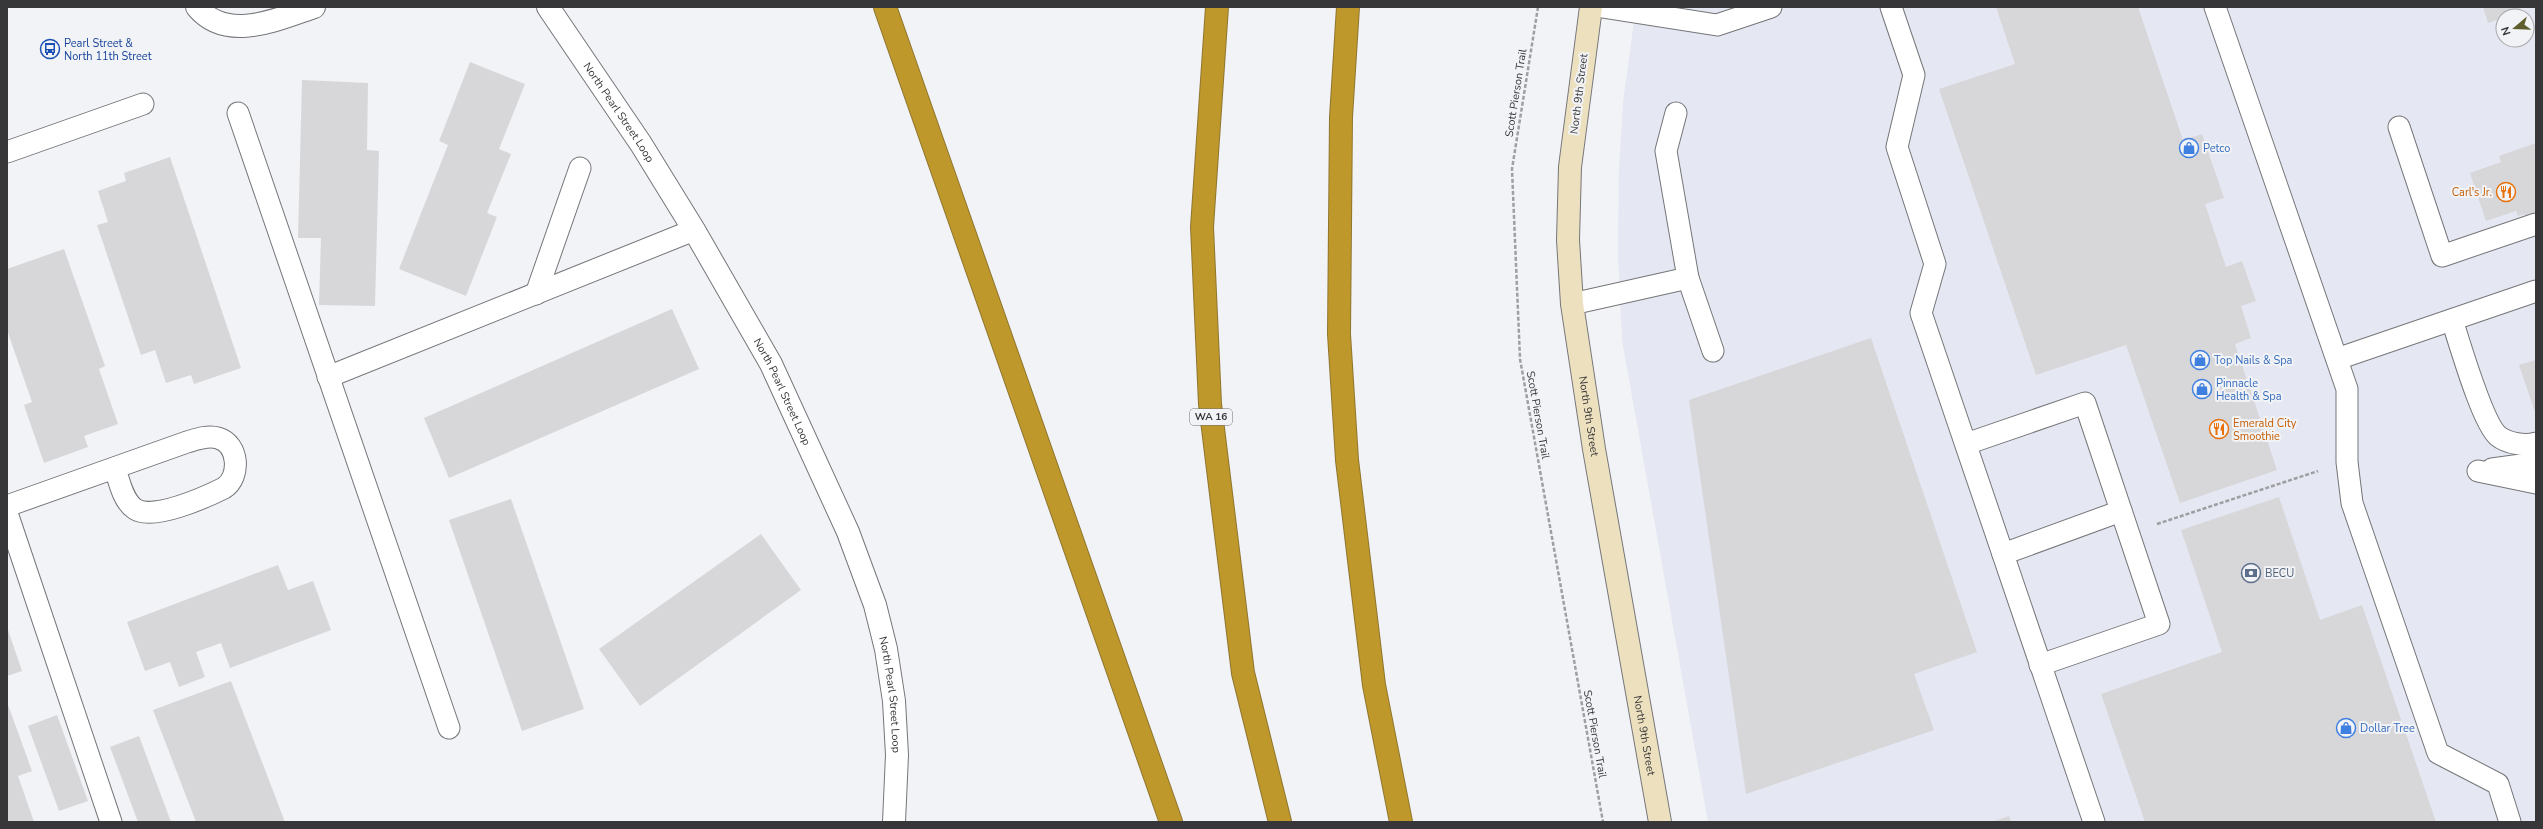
<svg xmlns="http://www.w3.org/2000/svg" width="2543" height="829" viewBox="0 0 2543 829" font-family="'Nunito Sans',sans-serif">
<style>
.built{fill:#e5e7f2;fill-rule:evenodd}
.building{fill:#d7d7da}
.lines{fill:none;stroke-linecap:round;stroke-linejoin:round}
.lane-casing{stroke:#757679;stroke-width:23}
.street-casing{stroke:#757679;stroke-width:24}
.secondary-casing{stroke:#757679;stroke-width:24}
.highway-casing{stroke:#8f7630;stroke-width:24}
.path{stroke:#9f9fa2;stroke-width:2.5;stroke-dasharray:4 2;stroke-linecap:butt}
.lane{stroke:#fff;stroke-width:21}
.street{stroke:#fff;stroke-width:22}
.secondary{stroke:#ece0bf;stroke-width:22}
.highway{stroke:#bf982b;stroke-width:22}
.labels{text-anchor:middle;dominant-baseline:central;stroke-width:4;stroke-linejoin:round;paint-order:stroke}
.shield{fill:#f2f3f6;stroke:#6f6f72;stroke-width:1}
.shield-label{font-size:10px;font-weight:bold;fill:#373739}
.transit-label{font-size:11px;fill:#164399;stroke:#f2f3f6;text-anchor:start}
.street-label{font-size:11px;fill:#373739;stroke:#f2f3f6}
.shop-label{font-size:11px;fill:#366cbe;stroke:#f2f3f6;text-anchor:start}
.food-label{font-size:11px;fill:#c56008;stroke:#f2f3f6;text-anchor:end}
.service-label{font-size:11px;fill:#4e5e75;stroke:#f2f3f6;text-anchor:start}
</style>
<rect width="100%" height="100%" fill="#f2f3f6"/>
<path class="built" d="M 1636,7 L 2536,7 L 2536,822 L 1708,822 L 1622,340 L 1618,255 L 1619,169 L 1623,102 ZM 2503,16 L 2527,16 L 2527,40 L 2503,40 Z"/>
<g class="building">
<polygon points="1996,7 2138,7 2183,140 2202,134 2224,198 2205,204 2226,267 2242,261 2256,301 2241,306 2251,338 2235,344 2277,470 2180,503 2126,345 2036,375 1939,89 2015,64"/>
<polygon points="2483,7 2520,7 2522,12 2503,16 2503,18 2488,23"/>
<polygon points="470,62 525,84 499,149 511,154 487,213 497,217 466,296 399,269 448,145 439,141"/>
<polygon points="302,80 368,83 367,150 379,151 375,306 319,305 321,238 298,238"/>
<polygon points="2536,143 2536,215 2526,219 2524,214 2518,216 2516,211 2486,221 2470,173 2501,162 2499,156"/>
<polygon points="170,157 241,368 194,384 191,375 166,383 155,350 141,355 97,225 108,222 98,191 126,181 124,173"/>
<polygon points="64,249 105,366 99,369 118,424 84,436 88,447 44,463 24,405 32,402 7,330 7,269"/>
<polygon points="672,309 699,369 449,478 424,418"/>
<polygon points="1871,338 1977,652 1914,674 1934,730 1746,794 1689,400"/>
<polygon points="2536,360 2536,415 2519,365"/>
<polygon points="2279,497 2320,620 2362,605 2436,822 2145,822 2101,694 2222,652 2181,530"/>
<polygon points="511,499 584,709 522,731 449,520"/>
<polygon points="761,534 801,590 640,706 599,649"/>
<polygon points="278,565 288,590 313,581 331,630 230,668 221,643 196,652 205,677 179,687 170,662 145,671 127,622"/>
<polygon points="7,627 22,671 7,676"/>
<polygon points="231,681 285,822 196,822 153,710"/>
<polygon points="7,702 32,771 18,776 34,822 7,822"/>
<polygon points="57,715 88,801 59,811 28,726"/>
<polygon points="139,736 171,822 138,822 110,747"/>
<polygon points="2009,816 2011,822 1991,822"/>
</g>
<g class="lines">
<defs>
<g id="lane">
<polyline points="1602,7 1717,25 1771,7"/>
<polyline points="1891,7 1914,75 1897,147 1935,264 1921,313 2094,822"/>
<polyline points="2215,7 2347,389 2347,462 2352,503 2438,753 2498,784 2510,822"/>
<polyline points="238,113 449,728"/>
<polyline points="1676,113 1666,151 1688,278 1713,351"/>
<polyline points="2399,127 2442,256 2536,224"/>
<polyline points="7,152 143,104"/>
<polyline points="536,294 580,168"/>
<polyline points="1572,304 1688,278"/>
<path d="M 2452,320 C 2460,344 2482,422 2498,436 C 2508,444 2526,446 2536,443"/>
<polyline points="2337,359 2536,291"/>
<polyline points="328,377 694,230"/>
<polyline points="1966,444 2085,403 2159,624 2040,665"/>
<polyline points="2492,469 2536,463"/>
<polyline points="2478,471 2536,483"/>
<path d="M 7,506 L 187,442 C 197,439 208,435 218,438 C 239,444 241,477 224,488 C 206,497 153,521 135,509 C 123,501 119,481 115,468"/>
<polyline points="7,513 111,822"/>
<polyline points="2003,554 2121,511"/>
</g>
<g id="street">
<path d="M 197,7 C 227,43 278,19 314,7"/>
<path id="s1" d="M 548,7 L 641,144 L 694,230 L 771,364 L 848,532 L 875,605 L 886,649 L 894,701 L 897,755 L 894,822"/>
</g>
<g id="secondary">
<path id="s2" d="M 1591,7 L 1570,167 L 1568,240 L 1572,304 L 1594,449 L 1660,822"/>
</g>
<g id="highway">
<polyline points="885,7 1171,822"/>
<polyline points="1217,7 1202,227 1210,404 1243,673 1280,822"/>
<polyline points="1348,7 1341,117 1339,334 1347,460 1374,685 1401,822"/>
</g>
</defs>
<use href="#lane" class="lane-casing"/>
<use href="#street" class="street-casing"/>
<use href="#secondary" class="secondary-casing"/>
<use href="#highway" class="highway-casing"/>
<g class="path">
<polyline points="1538,7 1512,169 1520,359 1603,822"/>
<polyline points="2157,524 2318,471"/>
</g>
<use href="#lane" class="lane"/>
<use href="#street" class="street"/>
<use href="#secondary" class="secondary"/>
<use href="#highway" class="highway"/>
</g>
<defs>
<symbol id="bus-ring" viewBox="-11 -11 22 22"><circle r="9.5" fill="#f2f3f6" stroke="#1a4fb4" stroke-width="1.5"/><path d="M-5-6H5V4H4V6H2V4H-2V6H-4V4H-5ZM-3.5-4V0h7V-4ZM-3.5 1.2v1.5H-2V1.2ZM2 1.2v1.5H3.5V1.2Z" fill="#1a4fb4"/></symbol>
<symbol id="shop-ring" viewBox="-11 -11 22 22"><circle r="9.5" fill="#f2f3f6" stroke="#3f7fe0" stroke-width="1.5"/><path d="M-5-2.5h2.3a2.7 3.5 0 0 1 5.4 0H5L5.5 6h-11ZM-1.5-2.5h3a1.5 2.3 0 0 0-3 0Z" fill="#3f7fe0"/></symbol>
<symbol id="restaurant-ring" viewBox="-11 -11 22 22"><circle r="9.5" fill="#f2f3f6" stroke="#e8710a" stroke-width="1.5"/><path d="M-5-6h1v4h1v-4h1v4h1v-4h1v5L-1.5 .5V6h-2V.5L-5-1ZM5-6V6H3V1.5H1.5Q1.5-4 5-6Z" fill="#e8710a"/></symbol>
<symbol id="bank-ring" viewBox="-11 -11 22 22"><circle r="9.5" fill="#f2f3f6" stroke="#5c6f8a" stroke-width="1.5"/><path d="M-6-4H6V4H-6ZM0-2.3a2.3 2.3 0 1 0 0 4.6a2.3 2.3 0 1 0 0-4.6Z" fill="#5c6f8a"/></symbol>
</defs>
<g fill-rule="evenodd">
<use href="#bus-ring" x="39" y="38" width="22" height="22"/>
<use href="#shop-ring" x="2178" y="137" width="22" height="22"/>
<use href="#restaurant-ring" x="2495" y="181" width="22" height="22"/>
<use href="#shop-ring" x="2189" y="349" width="22" height="22"/>
<use href="#shop-ring" x="2191" y="378" width="22" height="22"/>
<use href="#restaurant-ring" x="2208" y="418" width="22" height="22"/>
<use href="#bank-ring" x="2240" y="562" width="22" height="22"/>
<use href="#shop-ring" x="2335" y="717" width="22" height="22"/>
</g>
<g class="labels">
<rect class="shield" x="1190" y="409" width="42" height="16" rx="3"/>
<g class="shield-label">
<text x="1211" y="417">WA 16</text>
</g>
<g class="transit-label">
<text x="64" y="43">Pearl Street &amp;<tspan x="64" dy="13">North 11th Street</tspan></text>
</g>
<g class="street-label">
<text transform="translate(1516 93) rotate(-81)">Scott Pierson Trail</text>
<text transform="translate(1579 94) rotate(-83)">North 9th Street</text>
<text stroke="none"><textPath href="#s1" startOffset="127">North Pearl Street Loop</textPath></text>
<text stroke="none"><textPath href="#s1" startOffset="451">North Pearl Street Loop</textPath></text>
<text transform="translate(1538 415) rotate(80)">Scott Pierson Trail</text>
<text stroke="none"><textPath href="#s2" startOffset="412">North 9th Street</textPath></text>
<text stroke="none"><textPath href="#s1" startOffset="775">North Pearl Street Loop</textPath></text>
<text transform="translate(1595 734) rotate(80)">Scott Pierson Trail</text>
<text stroke="none"><textPath href="#s2" startOffset="736">North 9th Street</textPath></text>
</g>
<g class="shop-label">
<text x="2203" y="148">Petco</text>
<text x="2214" y="360">Top Nails &amp; Spa</text>
<text x="2216" y="383">Pinnacle<tspan x="2216" dy="13">Health &amp; Spa</tspan></text>
<text x="2360" y="728">Dollar Tree</text>
</g>
<g class="food-label">
<text x="2492" y="192">Carl's Jr.</text>
<text x="2233" y="423" text-anchor="start">Emerald City<tspan x="2233" dy="13">Smoothie</tspan></text>
</g>
<g class="service-label">
<text x="2265" y="573">BECU</text>
</g>
</g>
<rect width="2543" height="829" fill="none" stroke="#373739" stroke-width="16"/>
<g transform="translate(2515 28) rotate(251)"><circle r="19" fill="#f2f3f6" stroke="#a7a8aa"/>
<path d="M0-3L7 15L0 10L-7 15Z" fill="#5d5e2c"/>
<text y="-6" font-size="11" font-weight="bold" text-anchor="middle" fill="#373739">N</text>
</g>
</svg>
